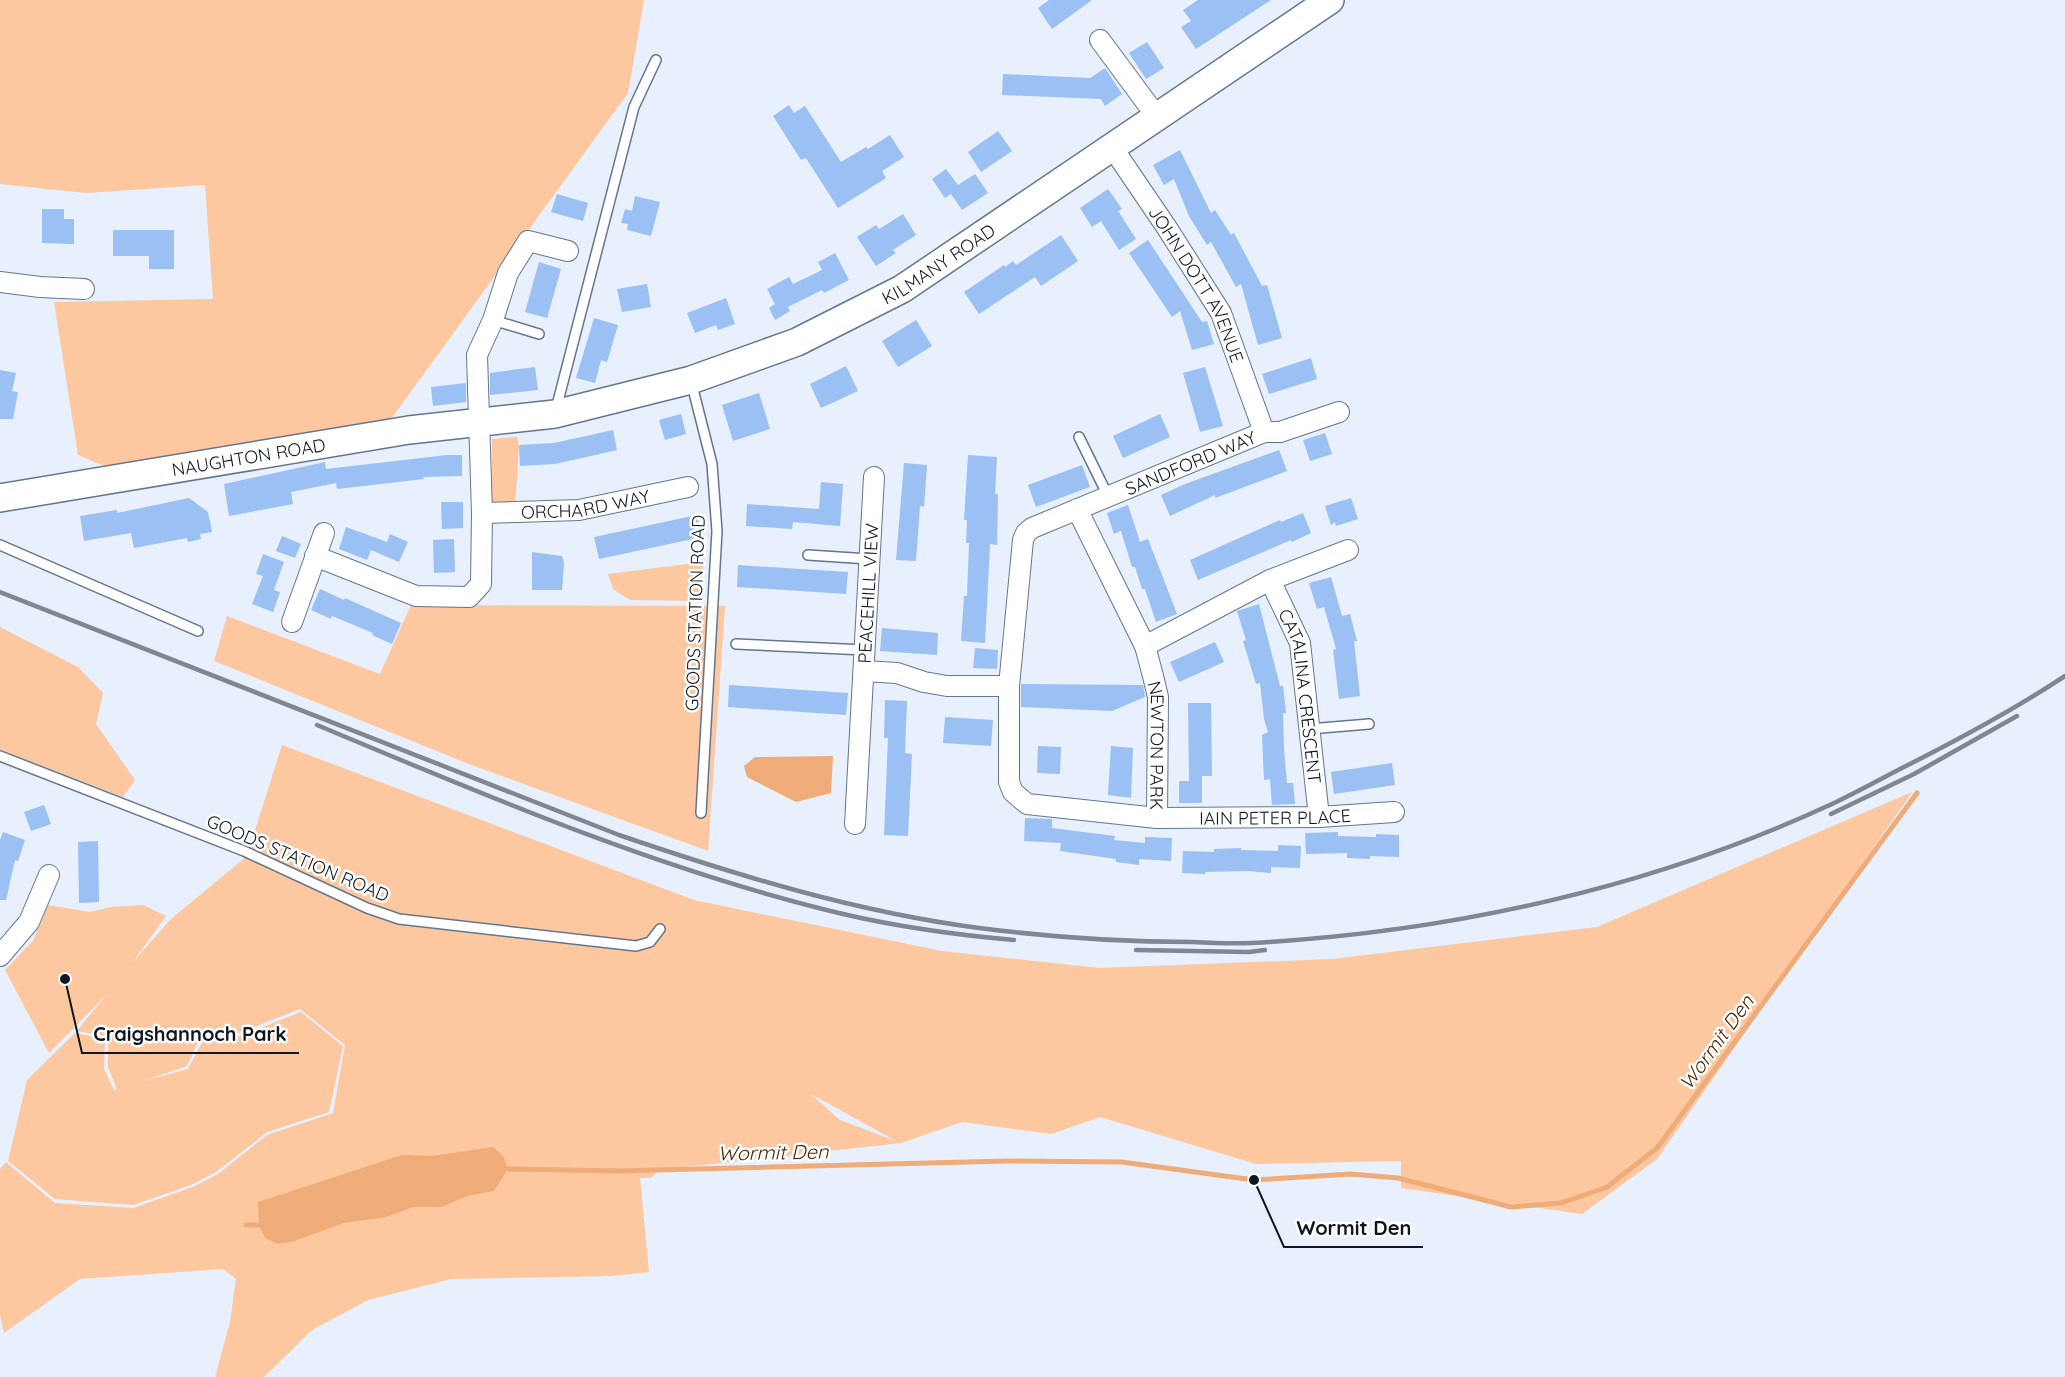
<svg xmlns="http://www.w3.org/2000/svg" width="2065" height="1377" viewBox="0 0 2065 1377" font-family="Quicksand,sans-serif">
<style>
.green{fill:#fdc7a0;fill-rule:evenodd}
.water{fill:#efab78}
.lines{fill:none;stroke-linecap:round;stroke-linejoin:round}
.stream{stroke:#efab78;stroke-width:5}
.building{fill:#9bc0f3}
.lane-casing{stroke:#637690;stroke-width:12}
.street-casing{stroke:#637690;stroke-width:22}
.secondary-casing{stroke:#637690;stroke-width:30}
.lane{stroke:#fff;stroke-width:9}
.street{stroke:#fff;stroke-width:20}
.secondary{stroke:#fff;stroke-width:27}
.rail{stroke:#7f8792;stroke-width:4.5}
.labels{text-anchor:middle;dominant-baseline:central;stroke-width:5;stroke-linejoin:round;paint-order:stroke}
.street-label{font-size:18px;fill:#101721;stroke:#fff}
.water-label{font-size:20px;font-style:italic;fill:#502500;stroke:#fff}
.leader{fill:none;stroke:#101721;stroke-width:2}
.callout-dot{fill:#101721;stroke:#fff;stroke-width:2}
.callout-label{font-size:20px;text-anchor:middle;font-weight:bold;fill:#101721;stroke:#fff;stroke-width:5;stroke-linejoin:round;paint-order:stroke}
</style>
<rect width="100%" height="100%" fill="#e7f0fc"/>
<g class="green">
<polygon points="0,0 644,0 628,93 391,419 112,469 78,455 54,302 213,299 205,185 86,193 0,184"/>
<polygon points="517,437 519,445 515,507 492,507 492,439"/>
<polygon points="703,562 700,601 630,600 613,589 608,574"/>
<polygon points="411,605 725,606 708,851 469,764 214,661 227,616 380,674"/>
<polygon points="0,627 78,667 103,693 96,724 135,780 123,797 0,750"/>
<path d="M 282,745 L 694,900 L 942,951 L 1100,968 L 1332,959 L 1597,927 L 1912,792 L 1657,1159 L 1582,1214 L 1401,1188 L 1401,1161 L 1256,1164 L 1100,1117 L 1051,1134 L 962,1122 L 901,1143 L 659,1170 L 651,1178 L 640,1178 L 649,1272 L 612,1276 L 451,1279 L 368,1300 L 312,1330 L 264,1377 L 215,1377 L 230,1322 L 236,1279 L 223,1269 L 80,1279 L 4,1333 L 0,1315 L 0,1169 L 6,1162 L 55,1203 L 133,1208 L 193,1187 L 218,1174 L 267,1135 L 333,1113 L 345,1045 L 300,1009 L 236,1034 L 202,1033 L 187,1066 L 143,1081 L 188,1069 L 206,1035 L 240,1036 L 301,1012 L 343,1046 L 329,1112 L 267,1132 L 216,1172 L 191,1185 L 133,1205 L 55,1199 L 8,1161 L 27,1080 L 75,1033 L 105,1039 L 104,1069 L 114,1090 L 117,1089 L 108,1067 L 108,1037 L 77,1031 L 107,994 L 49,1053 L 5,970 L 33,941 L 48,905 L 90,912 L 111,907 L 143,905 L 166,916 L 132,963 L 171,919 L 247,856 ZM 812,1095 L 813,1095 L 896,1141 L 840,1120 Z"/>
</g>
<g class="water">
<polygon points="833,756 831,793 796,802 747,777 744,766 755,757"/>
<polygon points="493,1147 503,1156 508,1169 494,1191 467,1196 442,1207 413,1207 386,1217 344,1223 291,1242 278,1244 265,1238 259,1225 258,1202 402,1155 432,1156"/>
</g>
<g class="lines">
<g class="stream">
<polyline points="508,1169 619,1171 1007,1161 1122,1162 1254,1180 1351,1174 1398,1178 1511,1207 1561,1203 1607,1187 1657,1148 1917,793"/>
<polyline points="246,1225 259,1225"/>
</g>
</g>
<g class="building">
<polygon points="1049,0 1092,0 1052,29 1038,8"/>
<polygon points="1198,0 1271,0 1196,49 1181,27 1191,21 1183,10"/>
<polygon points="1147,42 1164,68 1146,79 1129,53"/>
<polygon points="1105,68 1122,94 1105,106 1101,99 1002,95 1003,74 1090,78"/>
<polygon points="789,105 794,113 805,106 841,162 866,147 868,149 890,135 904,157 882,171 886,178 838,208 806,158 801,160 773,116"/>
<polygon points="998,131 1012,151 981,172 968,152"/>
<polygon points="1180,150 1211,213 1215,210 1231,235 1234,233 1262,286 1267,285 1282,338 1258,345 1241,284 1236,287 1211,242 1207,245 1189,216 1174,179 1164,185 1153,165"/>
<polygon points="946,169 958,185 975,174 988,193 962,210 951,194 945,198 932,179"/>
<polygon points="1108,189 1122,209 1118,211 1136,239 1119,250 1101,221 1092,227 1080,208"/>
<polygon points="557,194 588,203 583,221 551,212"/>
<polygon points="635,196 660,202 651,236 627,230 628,224 621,223 625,209 632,211"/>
<polygon points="42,209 64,209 64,219 74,219 74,244 42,243"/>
<polygon points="903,214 916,235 893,250 896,253 876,266 857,237 876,225 879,229"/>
<polygon points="113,230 174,230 174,269 149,269 149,256 113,256"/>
<polygon points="1061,235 1078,261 1041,286 1035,277 979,314 964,292 1004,265 1005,267 1013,261 1016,265"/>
<polygon points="1148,240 1202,322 1207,321 1214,344 1192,350 1180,311 1172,317 1129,253"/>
<polygon points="835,253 849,280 824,293 822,290 788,307 790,311 775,320 769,308 775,304 767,289 789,277 793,284 822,270 818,262"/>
<polygon points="539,262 561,269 547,318 525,312"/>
<polygon points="647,284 651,307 622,312 617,289"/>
<polygon points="726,298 735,324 718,330 716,325 695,333 687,313"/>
<polygon points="594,318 618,325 607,362 601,360 595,383 576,378"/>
<polygon points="916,320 932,346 898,367 882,341"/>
<polygon points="1311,358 1317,379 1269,394 1262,374"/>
<polygon points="846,366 858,391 821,408 810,384"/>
<polygon points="535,367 538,390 490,395 490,373"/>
<polygon points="1205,367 1223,426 1200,432 1183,373"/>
<polygon points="0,370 16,373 12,391 18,392 13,419 0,419"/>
<polygon points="466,383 466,402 433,406 431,387"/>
<polygon points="759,393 770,429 733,441 722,405"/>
<polygon points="681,414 686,434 665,440 659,420"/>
<polygon points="1160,414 1170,437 1123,458 1113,436"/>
<polygon points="613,430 617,450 555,464 520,466 519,445 554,443"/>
<polygon points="1325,433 1332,454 1310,461 1303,440"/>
<polygon points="1279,450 1287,471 1215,498 1215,495 1170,516 1161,495 1185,484"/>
<polygon points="447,455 462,455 462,476 423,477 424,479 337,489 336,483 291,492 293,504 229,516 224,484 325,462 326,469"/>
<polygon points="968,455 997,457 995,494 998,494 997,545 990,544 985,643 961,641 964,596 967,596 969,543 966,543 967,520 964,520"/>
<polygon points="904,463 927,465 924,507 920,506 916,561 896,560"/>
<polygon points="1082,465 1090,487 1036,507 1028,485"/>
<polygon points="821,482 843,484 840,526 793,522 792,529 746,526 747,504 819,509"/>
<polygon points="189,498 208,512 212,532 200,534 201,539 188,542 187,538 134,548 131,533 84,541 80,516 117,510 117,513"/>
<polygon points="1351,498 1358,519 1336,526 1335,522 1331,525 1325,506"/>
<polygon points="441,502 463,502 463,528 442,529"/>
<polygon points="1128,505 1140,542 1148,539 1177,614 1156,622 1145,589 1142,589 1135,567 1132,567 1121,531 1114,534 1107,513"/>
<polygon points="1303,513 1311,533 1292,542 1291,540 1198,580 1190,560 1280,520 1281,522"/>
<polygon points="697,515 702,537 599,559 594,537"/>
<polygon points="346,527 387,542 390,534 408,542 399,562 371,550 367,560 339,549"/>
<polygon points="282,536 301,544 295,558 276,551"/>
<polygon points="454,539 455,572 434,573 433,540"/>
<polygon points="532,552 562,556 564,563 562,590 532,590"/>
<polygon points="263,554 284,562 274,590 280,592 273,612 252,604 263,576 256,574"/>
<polygon points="738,565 848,572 846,594 737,587"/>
<polygon points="1331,577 1342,616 1350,614 1357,641 1354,641 1360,696 1339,699 1333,650 1336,649 1324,607 1317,609 1309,583"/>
<polygon points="320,589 344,600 345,598 401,623 392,644 372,635 373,633 332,616 331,619 311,610"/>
<polygon points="1259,604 1280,686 1283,686 1286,713 1283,713 1284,749 1287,783 1293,783 1295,804 1272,805 1270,779 1264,780 1262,735 1268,732 1264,719 1260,683 1256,684 1243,641 1246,640 1237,611"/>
<polygon points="882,628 938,633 937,655 880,651"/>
<polygon points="1215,642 1224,662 1179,682 1170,662"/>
<polygon points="975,648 998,650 997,669 973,668"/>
<polygon points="1021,684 1143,685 1145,697 1112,711 1021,707"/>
<polygon points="729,685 848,693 846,715 728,707"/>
<polygon points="885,700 907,701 905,753 912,754 908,836 884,835 888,738 884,738"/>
<polygon points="1188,703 1211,703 1212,776 1202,776 1202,803 1179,803 1179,781 1189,781"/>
<polygon points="945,717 993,720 991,746 943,743"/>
<polygon points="1038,746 1061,747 1060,774 1037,773"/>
<polygon points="1111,746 1133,748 1131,798 1108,795"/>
<polygon points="1392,763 1395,785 1334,794 1331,772"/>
<polygon points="44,805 51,824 31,831 24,812"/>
<polygon points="1025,818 1052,819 1052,828 1115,836 1114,840 1145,843 1145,837 1172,838 1171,861 1139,859 1139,865 1116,862 1116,859 1060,851 1061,843 1024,841"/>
<polygon points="3,832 25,840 18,861 15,860 6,900 0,900 0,840"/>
<polygon points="1338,832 1338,836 1376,837 1376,834 1399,835 1399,857 1370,856 1370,859 1347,858 1347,853 1306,854 1305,833"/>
<polygon points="98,841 99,902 79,903 78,842"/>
<polygon points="1278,845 1301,846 1300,868 1271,867 1271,873 1248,871 1205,872 1205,874 1182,873 1183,851 1214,852 1214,849 1241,848 1241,850 1278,851"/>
</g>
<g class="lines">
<defs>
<g id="lane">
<polyline points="493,320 539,334"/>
<polyline points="691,381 712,464 717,531 701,813"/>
<polyline points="556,409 634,107 656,60"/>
<polyline points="1079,437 1108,496"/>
<polyline points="0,545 198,631"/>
<polyline points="808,555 869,559"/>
<polyline points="736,644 865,650"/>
<polyline points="1309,729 1369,724"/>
<polyline points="0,756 244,851 367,908 399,919 636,946 650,942 660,929"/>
</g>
<g id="street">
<polyline points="1100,40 1157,117"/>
<path id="s1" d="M 1112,147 L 1167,228 L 1221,313 L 1264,432"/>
<polyline points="0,282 40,287 84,289"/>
<path id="s2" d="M 1077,509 L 1145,646 L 1153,676 L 1158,697 L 1157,818 L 1027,804 L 1013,792 L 1009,782 L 1009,686 L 1023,540 L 1026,533 L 1032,528 L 1264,432 L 1280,432 L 1339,412"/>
<path id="s3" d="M 482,513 L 579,510 L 688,487"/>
<polyline points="315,556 416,596 469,597 481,584 482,513 477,355 493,320 508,273 528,241 568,251"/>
<path id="s4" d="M 1270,580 L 1300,643 L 1319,817"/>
<polyline points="292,622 324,533"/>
<polyline points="1145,646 1270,580 1348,550"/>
<polyline points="864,671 897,673 924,682 947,686 1009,686"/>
<path id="s5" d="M 1157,818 L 1319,817 L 1394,812"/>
<path id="s6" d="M 855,824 L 874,477"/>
<polyline points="0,956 29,922 49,875"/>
</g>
<g id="secondary">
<path id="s7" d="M 0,498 L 409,430 L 555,414 L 691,380 L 797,342 L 902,289 L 1330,0"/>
</g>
</defs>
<use href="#lane" class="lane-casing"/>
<use href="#street" class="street-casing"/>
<use href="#secondary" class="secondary-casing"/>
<use href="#lane" class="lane"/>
<use href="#street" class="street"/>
<use href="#secondary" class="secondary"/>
<g class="rail">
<path d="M 0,592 L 619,835 C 736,875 856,912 979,928 C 1049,937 1120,942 1191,942 C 1211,943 1232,944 1252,943 C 1451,932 1651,888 1832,804 C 1855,793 1877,781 1900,769 C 1956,741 2012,711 2065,676"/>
<path d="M 317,725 C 489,797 662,871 843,914 C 899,927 957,935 1014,940"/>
<polyline points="1831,814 1914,774 2017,716"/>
<polyline points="1136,950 1249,952 1265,950"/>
</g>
</g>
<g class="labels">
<g class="street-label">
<text stroke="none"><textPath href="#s7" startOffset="976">KILMANY ROAD</textPath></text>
<text stroke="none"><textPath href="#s1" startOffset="162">JOHN DOTT AVENUE</textPath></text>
<text stroke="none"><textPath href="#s7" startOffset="252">NAUGHTON ROAD</textPath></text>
<text stroke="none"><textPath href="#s2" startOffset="916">SANDFORD WAY</textPath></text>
<text stroke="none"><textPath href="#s3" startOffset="104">ORCHARD WAY</textPath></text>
<text stroke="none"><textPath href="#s6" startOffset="231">PEACEHILL VIEW</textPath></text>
<text transform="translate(695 613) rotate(-88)">GOODS STATION ROAD</text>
<text stroke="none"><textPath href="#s4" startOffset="122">CATALINA CRESCENT</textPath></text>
<text stroke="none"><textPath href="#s2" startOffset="254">NEWTON PARK</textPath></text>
<text stroke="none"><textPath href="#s5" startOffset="118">IAIN PETER PLACE</textPath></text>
<text transform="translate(298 858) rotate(23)">GOODS STATION ROAD</text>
</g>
<g class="water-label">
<text transform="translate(1716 1042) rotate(-54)">Wormit Den</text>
<text transform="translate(773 1152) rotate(-1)">Wormit Den</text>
</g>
</g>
<path class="leader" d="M65 979L82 1053H299M1254 1180L1284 1247H1423"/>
<g class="callout-dot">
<circle cx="65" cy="979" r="6"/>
<circle cx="1254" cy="1180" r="6"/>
</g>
<g class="callout-label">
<text x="190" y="1041">Craigshannoch Park</text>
<text x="1354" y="1235">Wormit Den</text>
</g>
</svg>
